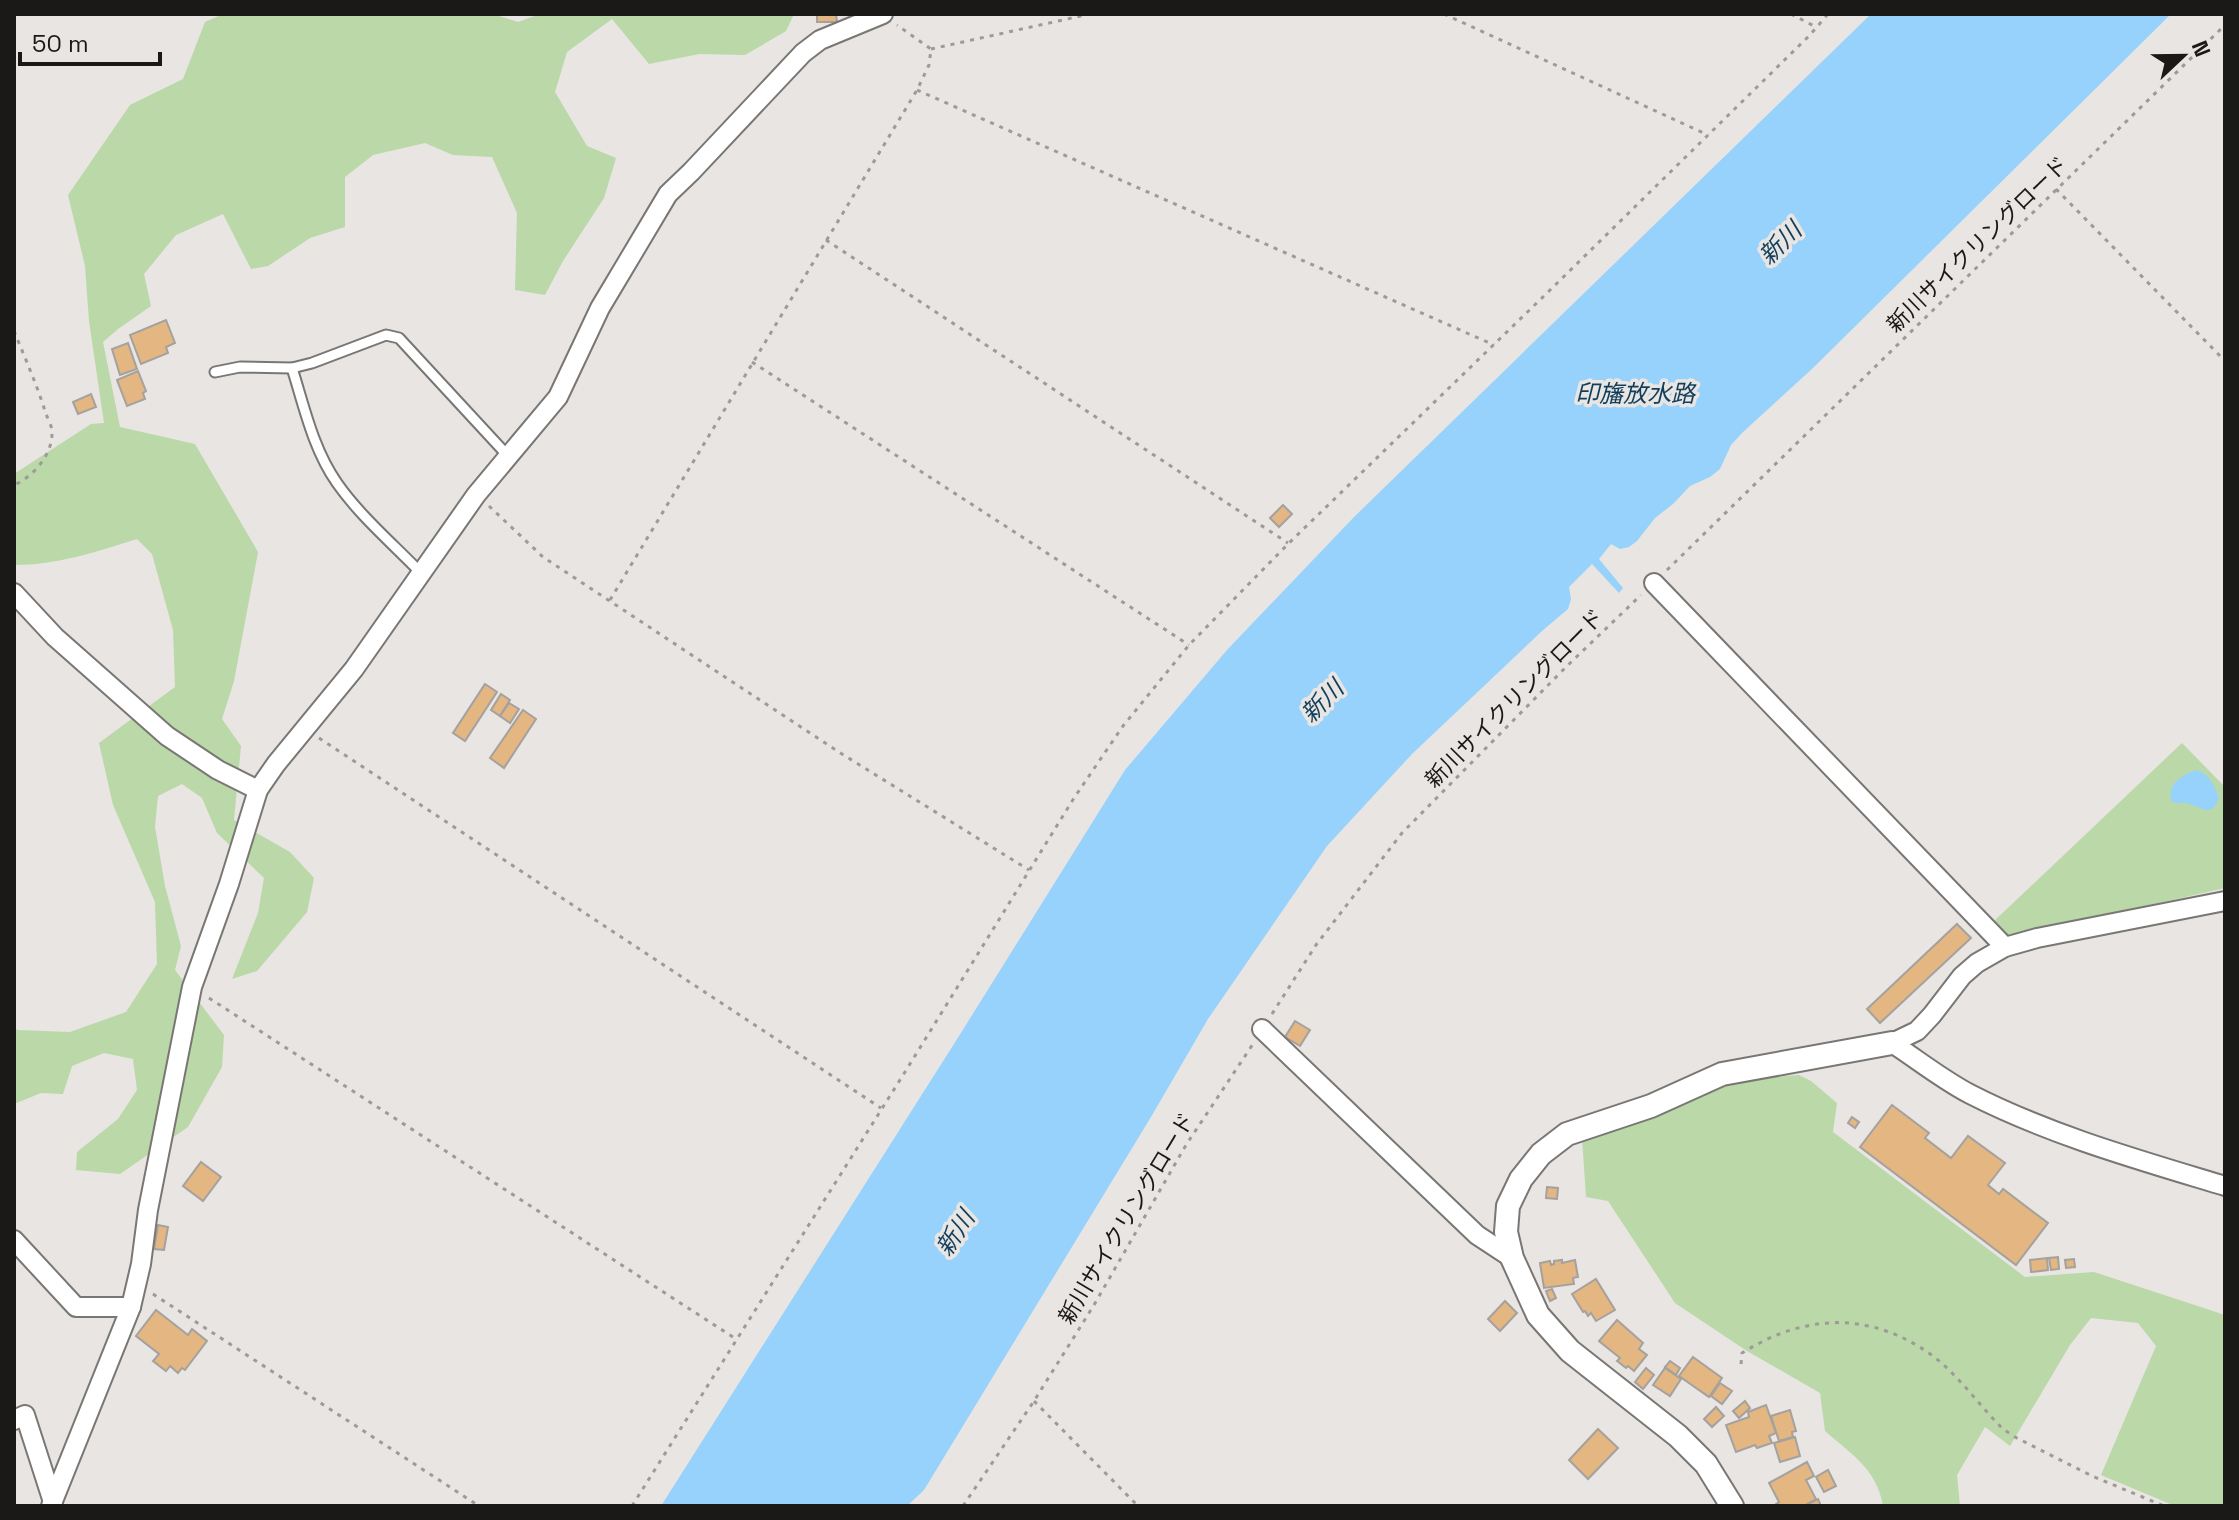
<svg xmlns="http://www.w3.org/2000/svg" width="2239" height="1520" viewBox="0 0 2239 1520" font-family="'Space Grotesk','Noto Sans JP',sans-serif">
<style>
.green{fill:#bad8a8}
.water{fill:#97d2fc}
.building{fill:#e3b682;stroke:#a4a19e;stroke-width:2}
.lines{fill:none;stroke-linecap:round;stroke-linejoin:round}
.service-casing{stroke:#797774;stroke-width:13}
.minor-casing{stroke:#797774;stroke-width:22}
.tertiary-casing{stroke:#797774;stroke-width:26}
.path{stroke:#9d9a98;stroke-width:3;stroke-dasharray:4 6;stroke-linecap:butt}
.service{stroke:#fff;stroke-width:9}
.minor{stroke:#fff;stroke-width:18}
.tertiary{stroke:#fff;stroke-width:22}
.labels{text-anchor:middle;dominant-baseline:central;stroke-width:7;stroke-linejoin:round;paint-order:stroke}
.street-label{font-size:22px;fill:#1b1918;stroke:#e8e5e2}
.water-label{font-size:24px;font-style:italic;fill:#113e5b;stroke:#e8e5e2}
</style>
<rect width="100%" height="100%" fill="#e8e5e2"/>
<g class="green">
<path d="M 223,14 L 493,14 L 518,22 L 540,14 L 794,14 L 786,31 L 745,55 L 699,54 L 649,64 L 612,19 L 567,52 L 555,92 L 587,146 L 616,158 L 604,198 L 563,261 L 545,295 L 515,290 L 517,213 L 492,157 L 453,155 L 425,143 L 373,155 L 345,177 L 345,227 L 310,238 L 268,266 L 251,269 L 223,214 L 176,235 L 144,274 L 151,306 L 118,329 L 103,342 L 120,427 L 195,444 L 258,552 L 234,681 L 222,719 L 241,746 L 234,820 L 290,852 L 314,878 L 307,912 L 257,971 L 232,979 L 258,913 L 264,878 L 217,833 L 202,798 L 182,784 L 158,796 L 155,827 L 165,886 L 181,946 L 175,970 L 224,1035 L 222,1067 L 188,1127 L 120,1174 L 76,1170 L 77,1152 L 118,1119 L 137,1090 L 133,1059 L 104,1053 L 72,1066 L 63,1094 L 41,1093 L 14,1104 L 14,1026 L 17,1030 L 70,1032 L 126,1012 L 157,964 L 155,902 L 113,805 L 99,743 L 175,687 L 173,630 L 152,554 L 137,539 C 96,552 57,565 14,565 L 14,474 L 91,424 L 104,423 L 89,321 L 85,266 L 68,195 L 130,105 L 183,79 L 205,22 Z"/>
<polygon points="2182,743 2225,787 2225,888 2013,936 2004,936 1991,924"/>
<path d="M 1799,1075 L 1811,1081 L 1837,1103 L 1833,1132 L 2025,1277 L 2094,1272 L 2225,1315 L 2225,1502 L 2220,1506 L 2175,1506 L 2101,1475 L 2156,1346 L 2138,1323 L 2091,1318 L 2070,1345 L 2010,1446 L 1985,1427 L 1957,1475 L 1960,1506 L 1883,1506 C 1877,1469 1851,1454 1825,1431 L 1820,1393 L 1747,1351 L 1675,1303 L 1608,1201 L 1586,1197 L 1582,1137 L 1637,1123 L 1725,1080 Z"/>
</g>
<g class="water">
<polygon points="1871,14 2171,14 1813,368 1742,433 1731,445 1720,469 1710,477 1690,486 1673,504 1655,518 1637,541 1629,547 1620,549 1611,544 1599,559 1623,588 1619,593 1592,564 1569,587 1571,599 1568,609 1542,631 1412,754 1327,846 1208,1019 1151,1117 924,1490 907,1506 661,1506 959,1036 1125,770 1227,650 1354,517"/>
<path d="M 2196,770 C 2210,774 2213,784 2219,797 C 2212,820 2201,806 2186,803 C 2181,803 2176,803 2172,802 C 2166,784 2181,776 2196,770 Z"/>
</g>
<g class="building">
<polygon points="817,14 836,14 837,22 817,22"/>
<polygon points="166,320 175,343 166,347 168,353 141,364 130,335"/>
<polygon points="128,343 137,369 120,375 112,349"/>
<polygon points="138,371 146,391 143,393 145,399 127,406 117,380"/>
<polygon points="91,394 96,407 78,414 73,402"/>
<polygon points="1283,505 1292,514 1279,527 1270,518"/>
<polygon points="485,684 497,692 465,741 453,733"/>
<polygon points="501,694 510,700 500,716 491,710"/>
<polygon points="509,703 519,709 510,723 500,716"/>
<polygon points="523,710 536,719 504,768 490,758"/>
<polygon points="1957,924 1971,938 1880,1023 1867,1009"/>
<polygon points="1295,1021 1310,1030 1300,1046 1285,1037"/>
<polygon points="1892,1105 1929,1133 1925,1138 1951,1158 1968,1136 2005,1163 1988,1185 1999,1194 2003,1189 2048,1223 2016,1265 1860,1147"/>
<polygon points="1852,1117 1859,1122 1855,1128 1848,1123"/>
<polygon points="201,1162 221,1177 203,1201 183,1186"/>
<polygon points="1547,1187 1558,1188 1557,1199 1546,1198"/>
<polygon points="158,1225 168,1227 164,1250 154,1249"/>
<polygon points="2058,1257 2059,1269 2051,1270 2049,1258"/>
<polygon points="2047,1258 2048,1270 2031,1272 2030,1260"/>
<polygon points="2074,1259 2075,1267 2066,1268 2065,1260"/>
<polygon points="1562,1260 1562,1263 1575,1260 1578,1277 1573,1278 1574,1284 1544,1288 1540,1263 1550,1261 1551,1265 1554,1264 1554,1261"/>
<polygon points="1596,1279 1615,1310 1596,1321 1591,1313 1588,1316 1585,1311 1583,1312 1572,1294"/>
<polygon points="1552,1289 1556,1298 1550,1301 1546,1291"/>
<polygon points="1505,1301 1517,1313 1500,1331 1488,1319"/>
<polygon points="156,1310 188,1335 192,1329 207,1341 185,1370 182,1368 178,1373 170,1366 166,1371 153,1361 159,1354 136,1336"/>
<polygon points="1617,1320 1643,1343 1639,1349 1647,1355 1634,1371 1628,1366 1626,1368 1617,1361 1620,1358 1599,1341"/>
<polygon points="1693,1357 1722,1378 1709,1397 1679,1376"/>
<polygon points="1670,1361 1680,1368 1676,1375 1665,1367"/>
<polygon points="1646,1368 1654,1375 1643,1389 1635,1382"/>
<polygon points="1665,1368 1681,1379 1670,1396 1653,1385"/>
<polygon points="1720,1383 1732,1391 1722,1404 1711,1396"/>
<polygon points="1745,1401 1750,1408 1739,1418 1733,1411"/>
<polygon points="1766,1405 1776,1433 1769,1436 1772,1443 1757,1448 1755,1445 1736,1452 1726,1425 1749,1417 1748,1412"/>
<polygon points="1716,1407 1724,1416 1712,1427 1704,1419"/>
<polygon points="1790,1410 1796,1431 1792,1432 1793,1437 1779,1441 1771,1416"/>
<polygon points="1598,1429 1618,1448 1588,1479 1569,1460"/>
<polygon points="1795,1437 1800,1456 1780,1462 1774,1443"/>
<polygon points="1807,1462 1814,1476 1806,1480 1816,1499 1804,1506 1777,1506 1776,1504 1779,1502 1769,1483"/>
<polygon points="1828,1470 1836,1486 1824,1492 1816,1477"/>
<polygon points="1818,1499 1821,1506 1804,1506"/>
</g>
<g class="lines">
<defs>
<g id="service">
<path d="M 292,368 C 304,406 313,449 337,483 C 360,516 393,544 421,573"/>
<polyline points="215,372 240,367 292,368 312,363 386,335 399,338 509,457"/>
</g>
<g id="minor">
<polyline points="1654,583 2005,947"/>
<polyline points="14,593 55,637 167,736 218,770 258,790"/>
<path d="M 2225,901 L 2037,938 L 2005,947 L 1977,963 L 1962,976 L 1932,1015 L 1917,1031 L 1892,1043 C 1918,1060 1943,1080 1970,1094 C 2050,1135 2139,1160 2225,1186"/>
<polyline points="1262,1029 1477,1235 1512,1258"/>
<polyline points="14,1240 76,1307 131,1307"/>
<polyline points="14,1420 25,1415 53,1502"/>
<polyline points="51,1506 131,1307 141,1264 148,1210 192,987 229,884 258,790 276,764 354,669 476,495 558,397 600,308 668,194 691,172 803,53 820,40 883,14"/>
</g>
<polyline id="tertiary" points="1732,1506 1706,1464 1678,1436 1570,1351 1538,1315 1512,1258 1506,1232 1508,1206 1521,1179 1541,1154 1567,1134 1651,1106 1722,1074 1892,1043"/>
</defs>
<use href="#service" class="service-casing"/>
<use href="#minor" class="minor-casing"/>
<use href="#tertiary" class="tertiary-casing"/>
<g class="path">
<polyline points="1444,14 1708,135"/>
<polyline points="1791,14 1816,27"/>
<polyline points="931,49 1090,14"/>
<polyline points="917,90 1494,345"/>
<polyline points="2056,189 2225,361"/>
<polyline points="826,240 1288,543"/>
<path d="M 14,331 C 25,358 37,385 46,414 C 48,419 52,426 52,432 C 53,454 33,477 14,485"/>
<polyline points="752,362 1189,645"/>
<polyline points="489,506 543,557 842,754 1029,870"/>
<polyline points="1667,570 2225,25"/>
<polyline points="610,600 917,90 929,65 931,49 897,25"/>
<polyline points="319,738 881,1108"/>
<polyline points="209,998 736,1339"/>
<polyline points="1272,1014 1316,945 1402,833 1567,666 1641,595"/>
<polyline points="153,1294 479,1506"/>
<path d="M 1741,1364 L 1742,1353 C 1806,1313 1871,1311 1933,1356 C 1959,1376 1979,1405 2002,1428 L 2013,1436 L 2092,1476 L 2164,1506"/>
<polyline points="1034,1401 1138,1506"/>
<polyline points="632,1506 905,1072 1074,798 1123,726 1189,645 1289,543 1545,295 1809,36 1828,14"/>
<polyline points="963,1506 1034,1401 1094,1305 1186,1145 1253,1044"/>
</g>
<use href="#service" class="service"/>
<use href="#minor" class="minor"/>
<use href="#tertiary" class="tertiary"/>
</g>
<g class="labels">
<g class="street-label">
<text transform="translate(1977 244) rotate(-44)">新川サイクリングロード</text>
<text transform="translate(1514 698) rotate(-45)">新川サイクリングロード</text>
<text transform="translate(1126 1218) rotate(-59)">新川サイクリングロード</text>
</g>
<g class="water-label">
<text transform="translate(1780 243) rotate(-45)">新川</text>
<text x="1635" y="393">印旛放水路</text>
<text transform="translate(1322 701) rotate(-45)">新川</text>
<text transform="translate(955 1233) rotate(-57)">新川</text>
</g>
</g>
<rect width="2239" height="1520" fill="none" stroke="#1b1918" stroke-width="32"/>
<g transform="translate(2183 56) rotate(68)" stroke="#e8e5e2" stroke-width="6" paint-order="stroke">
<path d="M0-6L14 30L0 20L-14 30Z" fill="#1b1918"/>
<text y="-12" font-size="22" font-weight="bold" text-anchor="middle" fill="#1b1918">N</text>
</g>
<path d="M20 52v12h140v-12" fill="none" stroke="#1b1918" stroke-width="4"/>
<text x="32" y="52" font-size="24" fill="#1b1918" stroke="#e8e5e2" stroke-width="6" paint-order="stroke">50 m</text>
</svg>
